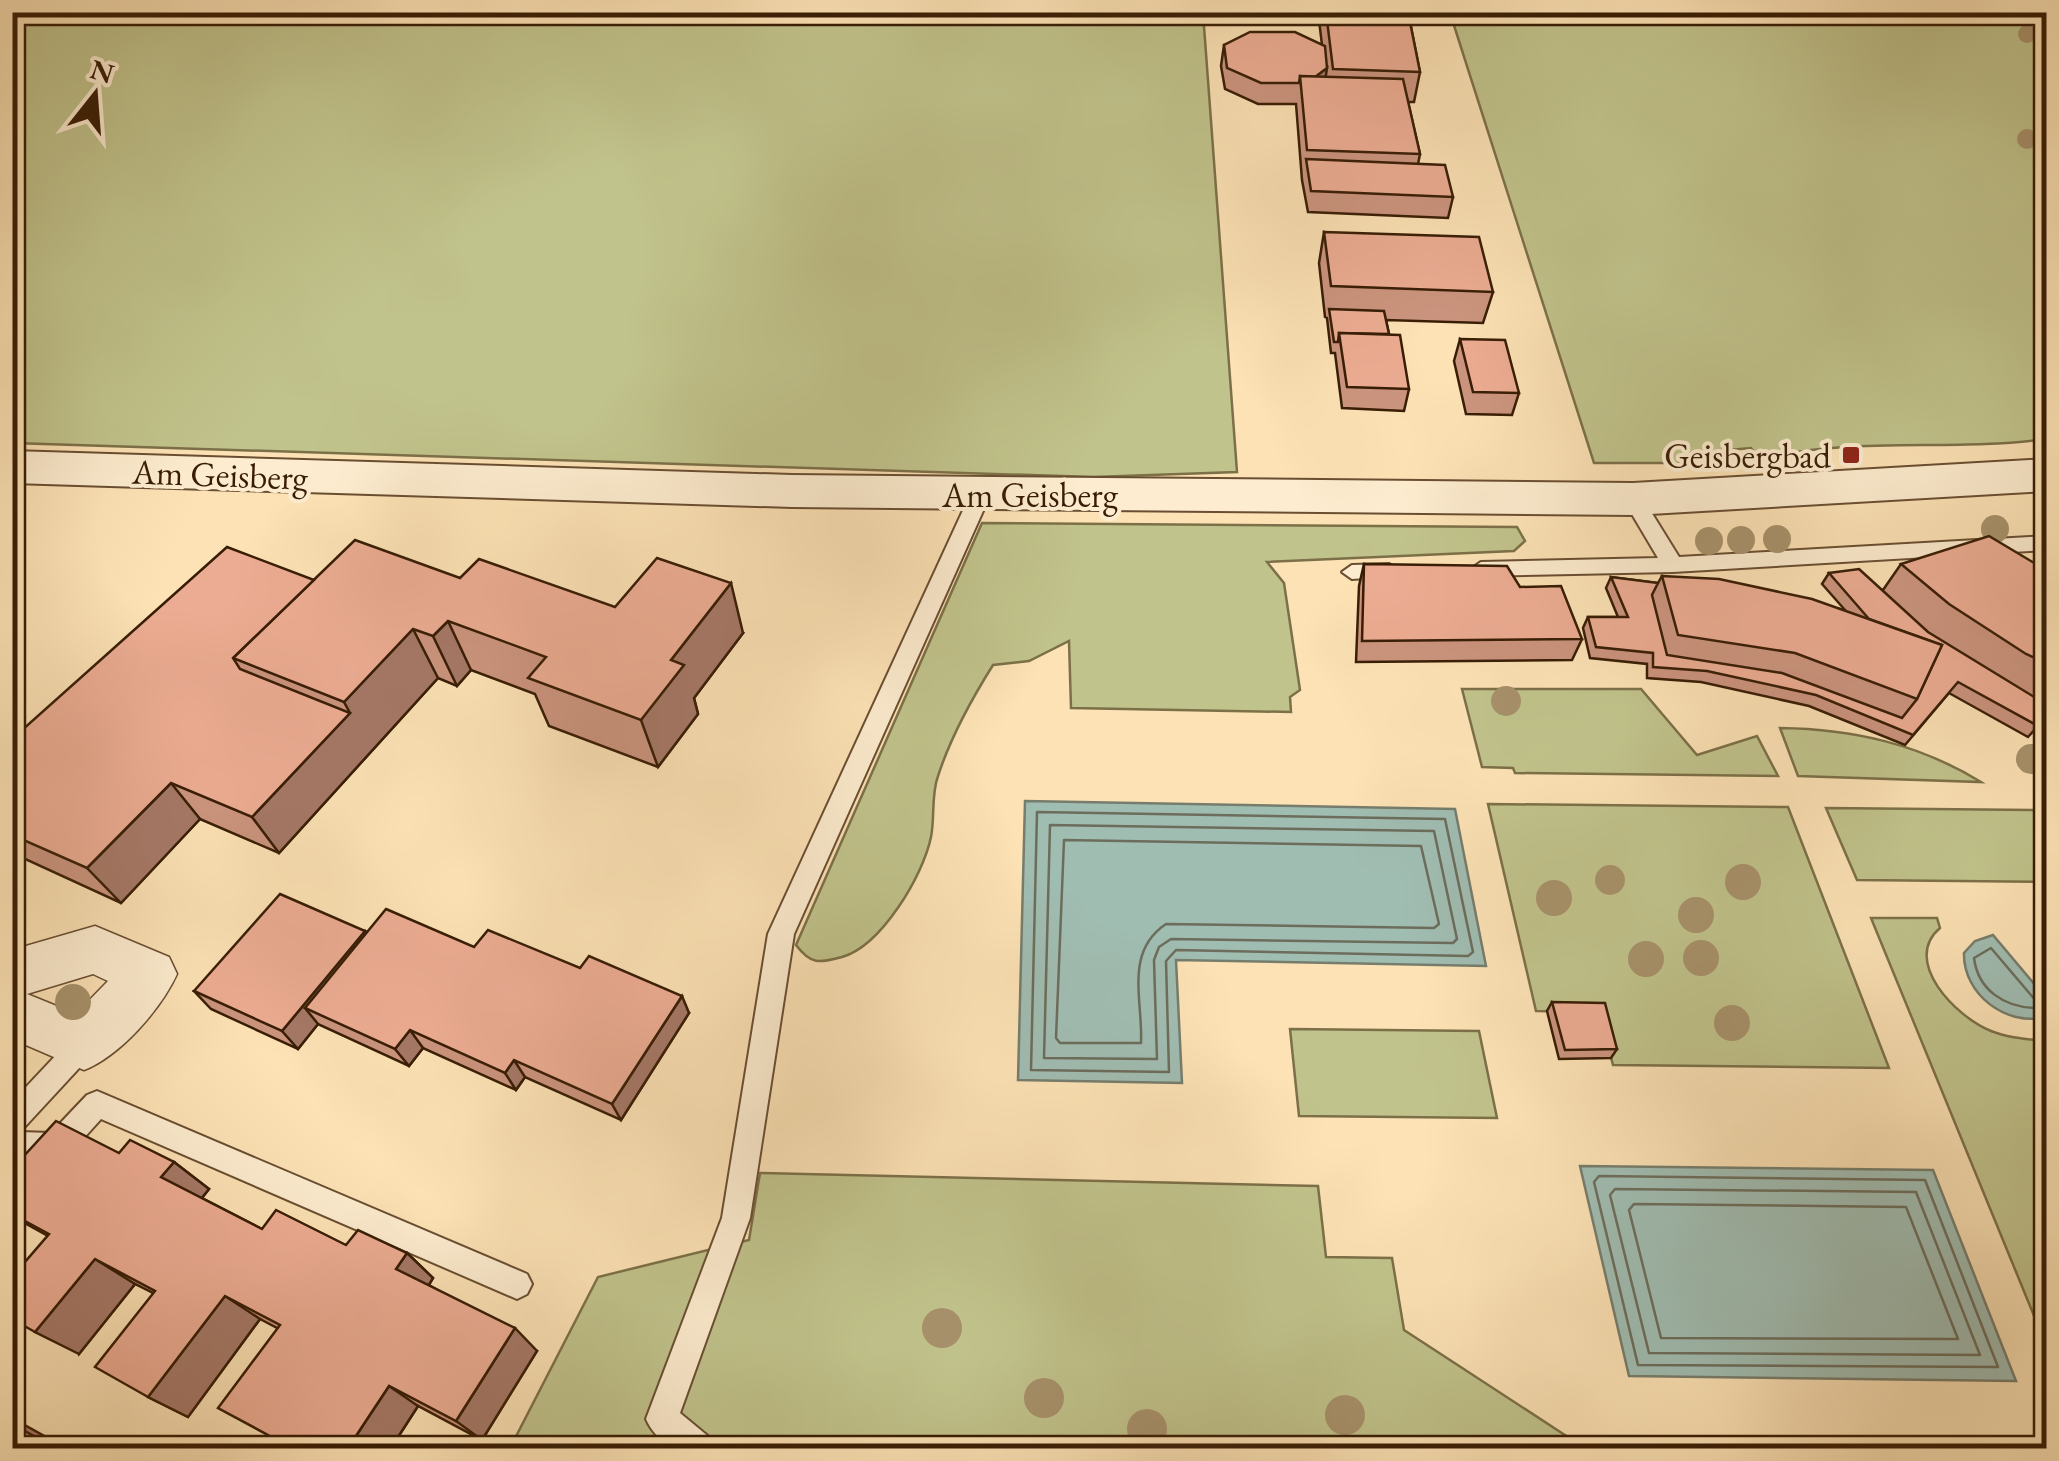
<svg xmlns="http://www.w3.org/2000/svg" width="2059" height="1461" viewBox="0 0 2059 1461" font-family="'EB Garamond',serif">
<style>
.green{fill:#c1c38c;stroke:#7c7048;stroke-width:2.5}
.water{fill:#a0bdb2;stroke:#767d6d;stroke-width:2.5}
.lines{fill:none;stroke-linecap:round;stroke-linejoin:round}
.shore{stroke:#6c6d5c;stroke-width:2.5}
.service-casing{stroke:#694e31;stroke-width:4}
.minor-casing{stroke:#694e31;stroke-width:3}
.tertiary-casing{stroke:#694e31;stroke-width:4}
.service{fill:#fdeccf;fill-rule:evenodd}
.minor{fill:#fdeccf;fill-rule:evenodd}
.tertiary{fill:#fdeccf;fill-rule:evenodd}
.tree{fill:#a7916b}
.wall{fill:#cb947e;stroke:#381d05;stroke-width:2.5}
.shaded-wall{fill:#a57867;stroke:#381d05;stroke-width:2.5}
.building{fill:#ecac93;stroke:#381d05;stroke-width:2.5}
.poi-dot{fill:#8f2418;stroke:#fdeccf;stroke-width:4}
.labels{text-anchor:middle;dominant-baseline:central;stroke-width:8;stroke-linejoin:round;paint-order:stroke}
.poi-label{font-size:35px;fill:#381d05;stroke:#fdeccf;text-anchor:end}
.street-label{font-size:35px;fill:#381d05;stroke:#fdeccf}
</style>
<rect width="100%" height="100%" fill="#fce2b5"/>
<filter id="stains"><feTurbulence type="fractalNoise" baseFrequency=".002" numOctaves="4"/><feColorMatrix values="0 0 0 0 .2 0 0 0 0 .09 0 0 0 0 .02 0 0 0 .5 -.17"/></filter>
<radialGradient id="worn" r=".72"><stop offset=".6" stop-color="#630" stop-opacity="0"/><stop offset="1" stop-color="#630" stop-opacity=".3"/></radialGradient>
<g class="green">
<polygon points="12,13 1203,13 1237,472 1093,477 13,443"/>
<path d="M 1450,13 L 2046,13 L 2046,439 C 1951,452 1855,436 1760,459 L 1751,448 L 1716,451 L 1720,463 L 1594,463 Z"/>
<path d="M 982,523 L 1517,527 L 1525,541 L 1514,551 L 1267,562 L 1284,583 L 1300,690 L 1290,697 L 1291,712 L 1071,708 L 1069,641 L 1029,661 L 993,665 C 971,700 951,736 938,776 C 931,795 935,817 931,837 C 923,876 881,946 842,957 C 819,963 811,965 796,945 Z"/>
<polygon points="1462,689 1641,689 1697,755 1757,736 1778,776 1515,773 1513,768 1482,767"/>
<path d="M 1780,728 C 1853,729 1919,744 1981,782 L 1798,776 Z"/>
<polygon points="1488,804 1788,807 1889,1068 1613,1065 1599,1012 1536,1011"/>
<polygon points="1826,808 2033,810 2046,821 2046,882 1857,880"/>
<path d="M 1871,918 L 1937,918 L 1940,928 C 1901,961 1956,1017 1991,1031 C 2008,1038 2028,1039 2046,1041 L 2046,1345 Z"/>
<polygon points="1290,1029 1479,1031 1497,1118 1299,1116"/>
<polygon points="760,1173 1318,1186 1326,1257 1392,1258 1404,1330 1571,1439 2046,1442 2046,1448 510,1448 598,1277 749,1240"/>
</g>
<g class="water">
<polygon points="1025,801 1455,809 1486,966 1176,960 1182,1083 1018,1080"/>
<path d="M 1993,935 L 2046,998 L 2046,1017 C 2006,1027 1963,994 1964,953 L 1975,941 Z"/>
<polygon points="1580,1166 1933,1170 2016,1381 1629,1376"/>
</g>
<g class="lines">
<g class="shore">
<polygon points="1037,812 1445,819 1473,952 1468,956 1176,950 1166,961 1169,1072 1031,1070"/>
<polygon points="1050,825 1434,831 1457,939 1453,943 1171,939 1159,947 1154,960 1157,1059 1044,1058"/>
<path d="M 1064,840 L 1421,846 L 1439,924 L 1434,928 L 1166,924 C 1124,952 1143,1000 1141,1043 L 1060,1043 L 1056,1038 Z"/>
<path d="M 1991,948 L 2036,1001 L 2035,1008 C 2004,1007 1978,990 1974,958 Z"/>
<polygon points="1599,1176 1925,1180 1998,1367 1638,1365 1594,1182"/>
<polygon points="1615,1189 1916,1192 1980,1355 1649,1353 1610,1195"/>
<polygon points="1634,1204 1906,1207 1958,1339 1661,1338 1629,1210"/>
</g>
<defs>
<g id="service">
<path d="M 981,486 L 991,493 L 794,934 L 750,1218 L 680,1413 L 709,1437 L 714,1448 C 686,1450 659,1449 646,1419 L 722,1218 L 768,934 L 971,493 Z"/>
<polygon points="1633,492 1640,494 1679,557 2046,536 2046,550 1673,572 1481,576 1471,569 1481,562 1658,558 1623,499"/>
<polygon points="1389,564 1399,571 1396,576 1352,579 1342,572 1352,565"/>
<polygon points="84,1032 93,1035 97,1044 93,1053 20,1132 51,1133 87,1095 97,1091 527,1274 532,1284 527,1294 517,1299 101,1119 64,1160 54,1163 12,1158 12,1102 75,1035"/>
</g>
<path id="minor" d="M 95,926 L 169,957 L 177,974 C 161,1009 120,1056 84,1070 L 12,1039 L 12,950 ZM 93,974 L 108,981 L 76,1014 L 27,994 Z"/>
<polygon id="tertiary" points="12,451 792,475 1633,483 2046,459 2046,491 1633,515 792,507 12,483"/>
</defs>
<use href="#service" class="service-casing"/>
<use href="#minor" class="minor-casing"/>
<use href="#tertiary" class="tertiary-casing"/>
<use href="#service" class="service"/>
<use href="#minor" class="minor"/>
<use href="#tertiary" class="tertiary"/>
</g>
<g class="tree">
<circle cx="2027" cy="34" r="9"/>
<circle cx="2027" cy="139" r="10"/>
<circle cx="1995" cy="529" r="14"/>
<circle cx="1777" cy="539" r="14"/>
<circle cx="1741" cy="540" r="14"/>
<circle cx="1709" cy="541" r="14"/>
<circle cx="1506" cy="701" r="15"/>
<circle cx="2031" cy="759" r="15"/>
<circle cx="1743" cy="882" r="18"/>
<circle cx="1610" cy="880" r="15"/>
<circle cx="1554" cy="898" r="18"/>
<circle cx="1696" cy="915" r="18"/>
<circle cx="1701" cy="958" r="18"/>
<circle cx="1646" cy="959" r="18"/>
<circle cx="73" cy="1002" r="18"/>
<circle cx="1732" cy="1023" r="18"/>
<circle cx="942" cy="1328" r="20"/>
<circle cx="1044" cy="1398" r="20"/>
<circle cx="1345" cy="1415" r="20"/>
<circle cx="1147" cy="1429" r="20"/>
</g>
<g class="wall">
<polygon points="1318,12 1408,12 1420,72 1414,102 1408,102 1420,154 1418,164 1453,197 1448,218 1308,212 1302,180 1296,104 1258,104 1225,89 1221,66 1224,45 1322,45"/>
<polygon points="1324,232 1493,292 1483,323 1386,320 1389,334 1409,389 1404,411 1342,408 1335,353 1331,353 1327,318 1325,317 1319,263"/>
<polygon points="1460,339 1519,393 1512,415 1466,414 1454,361"/>
<polygon points="1364,564 1520,587 1582,639 1572,660 1356,662 1359,586"/>
<polygon points="1901,564 2046,570 2046,715 2041,713 2038,726 2028,737 1949,693 1905,745 1809,706 1701,682 1647,678 1647,664 1590,658 1583,628 1588,617 1618,617 1606,588 1611,577 1658,583 1662,576 1845,610 1822,584 1829,573 1883,590"/>
<polygon points="460,578 743,633 694,698 698,714 658,767 549,726 535,694 471,670 457,686 438,678 279,853 200,819 121,903 12,853 12,739 314,580"/>
<polygon points="365,931 367,933 474,947 689,1013 621,1120 525,1077 516,1090 423,1048 409,1066 318,1024 298,1049 211,1009 194,991"/>
<polygon points="1552,1002 1617,1049 1611,1058 1559,1059 1547,1011"/>
<polygon points="174,1162 209,1189 202,1198 262,1229 346,1245 407,1253 433,1278 429,1285 537,1351 482,1440 418,1406 391,1448 292,1448 277,1328 260,1319 188,1417 148,1397 153,1293 135,1284 79,1354 48,1236 12,1216 12,1169"/>
</g>
<g class="shaded-wall">
<polygon points="1327,68 1324,88 1306,83"/>
<polygon points="731,583 743,633 694,698 698,714 658,767 641,720 671,660"/>
<polygon points="448,621 471,670 457,686 433,636"/>
<polygon points="413,629 438,678 279,853 252,817 350,713 344,702"/>
<polygon points="171,783 200,819 121,903 87,868"/>
<polygon points="365,931 379,950 305,1008 318,1024 298,1049 282,1031"/>
<polygon points="682,996 689,1013 621,1120 612,1104"/>
<polygon points="410,1030 423,1048 409,1066 395,1049"/>
<polygon points="514,1060 525,1077 516,1090 505,1073"/>
<polygon points="174,1162 209,1189 197,1204 161,1177"/>
<polygon points="407,1253 433,1278 424,1293 396,1269"/>
<polygon points="95,1259 135,1284 79,1354 35,1332"/>
<polygon points="225,1296 260,1319 188,1417 148,1397"/>
<polygon points="515,1328 537,1351 482,1440 456,1421"/>
<polygon points="389,1386 418,1406 391,1448 348,1448"/>
<polygon points="12,1418 66,1448 55,1448 12,1424"/>
</g>
<g class="building">
<polygon points="1326,12 1408,12 1420,72 1333,69"/>
<polygon points="1250,32 1295,32 1325,46 1327,68 1315,77 1300,76 1299,83 1261,83 1227,68 1224,45"/>
<polygon points="1300,76 1403,79 1420,154 1307,150"/>
<polygon points="1306,159 1445,165 1453,197 1311,191"/>
<polygon points="1324,232 1479,237 1493,292 1331,286"/>
<polygon points="1329,309 1384,311 1389,334 1339,333 1338,342 1334,342"/>
<polygon points="1339,333 1400,335 1409,389 1347,387"/>
<polygon points="1460,339 1505,340 1519,393 1473,392"/>
<polygon points="1989,536 2046,570 2046,663 2026,654 1949,604 1901,564"/>
<polygon points="355,540 460,578 479,559 615,607 657,558 731,583 671,660 684,665 641,720 528,678 546,657 448,621 433,636 413,629 344,702 233,658"/>
<polygon points="227,547 314,580 233,658 240,669 350,713 252,817 171,783 87,868 12,835 12,739"/>
<polygon points="1364,564 1507,566 1520,587 1561,586 1582,639 1362,641"/>
<polygon points="1859,569 1928,632 2044,703 2038,726 1958,682 1913,735 1816,695 1707,671 1653,667 1653,653 1596,647 1588,617 1628,617 1611,577 1658,583 1652,595 1667,655 1782,673 1902,718 1917,699 1942,645 1869,619 1829,573"/>
<polygon points="1662,576 1719,579 1812,599 1942,645 1917,699 1795,653 1678,635"/>
<polygon points="280,894 365,931 282,1031 194,991"/>
<polygon points="386,909 474,947 488,930 580,968 589,956 682,996 612,1104 514,1060 505,1073 410,1030 395,1049 305,1008"/>
<polygon points="1552,1002 1605,1003 1617,1049 1565,1050"/>
<polygon points="56,1121 119,1153 130,1140 174,1162 161,1177 262,1229 276,1210 346,1245 358,1230 407,1253 396,1269 515,1328 456,1421 389,1386 348,1448 292,1448 218,1408 280,1325 225,1296 148,1397 95,1367 155,1291 95,1259 35,1332 12,1319 12,1277 49,1234 12,1214 12,1169"/>
<polygon points="12,1424 55,1448 12,1448"/>
</g>
<rect class="poi-dot" x="1841" y="445" width="20" height="20" rx="5"/>
<g class="labels">
<g class="poi-label">
<text x="1831" y="455">Geisbergbad</text>
</g>
<g class="street-label">
<text transform="translate(220 474) rotate(2)">Am Geisberg</text>
<text x="1030" y="494">Am Geisberg</text>
</g>
</g>
<rect width="2059" height="1461" fill="none" stroke="#fce2b5" stroke-width="50"/>
<rect x="15" y="15" width="2029" height="1431" fill="none" stroke="#381d05" stroke-width="5"/>
<rect x="25" y="25" width="2009" height="1411" fill="none" stroke="#381d05" stroke-width="2.5"/>
<g transform="translate(95 95) rotate(17)" stroke="#fdeccf" stroke-width="8" paint-order="stroke">
<path d="M0-8L18 38L0 25L-18 38Z" fill="#381d05"/>
<text y="-15" font-size="28" font-weight="bold" text-anchor="middle" fill="#381d05">N</text>
</g>
<rect width="100%" height="100%" filter="url(#stains)"/>
<rect width="100%" height="100%" fill="url(#worn)"/>
</svg>
